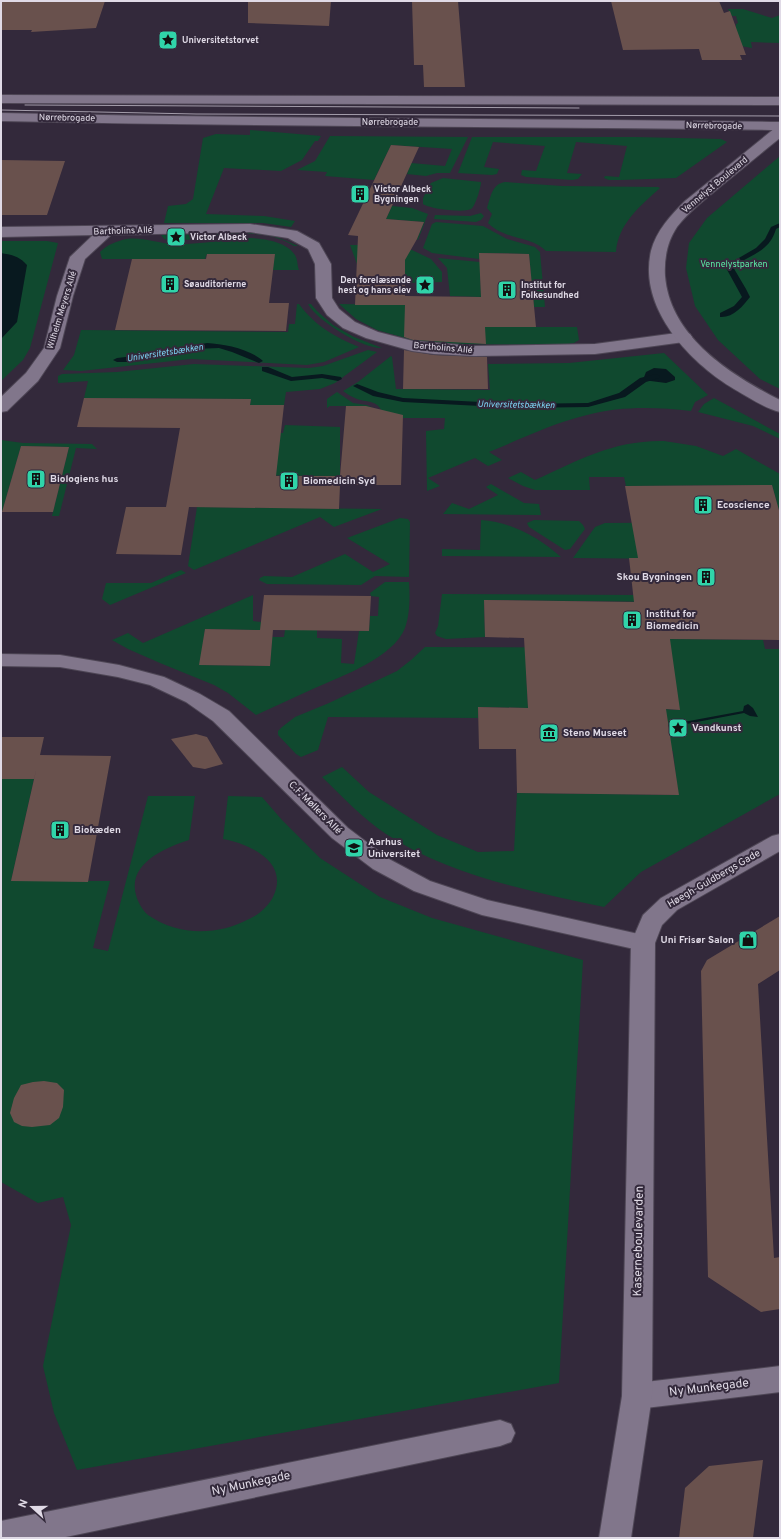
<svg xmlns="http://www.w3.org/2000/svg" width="781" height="1539" viewBox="0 0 781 1539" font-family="Overpass,sans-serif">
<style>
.green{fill:#10492f}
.water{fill:#08191f}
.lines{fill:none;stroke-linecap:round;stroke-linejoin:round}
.stream{fill:#08191f;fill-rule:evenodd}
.building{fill:#69514d}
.minor-casing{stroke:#4e4655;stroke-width:2}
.tertiary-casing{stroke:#4e4655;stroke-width:2}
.secondary-casing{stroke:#4e4655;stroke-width:2}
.minor{fill:#81768b;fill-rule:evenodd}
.tertiary{fill:#81768b;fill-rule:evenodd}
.secondary{fill:#81768b;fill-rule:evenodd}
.tram{stroke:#a49dab;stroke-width:1}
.labels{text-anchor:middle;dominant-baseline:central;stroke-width:4;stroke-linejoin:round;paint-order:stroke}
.far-poi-label{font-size:9px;font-weight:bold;fill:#e0dae6;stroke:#33293b;text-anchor:start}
.far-street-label{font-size:9px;fill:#e0dae6;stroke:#33293b}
.far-park-label{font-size:9px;fill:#5ae9a4;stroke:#33293b}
.far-water-label{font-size:9px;font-style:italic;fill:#7dd4f3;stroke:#33293b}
.poi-label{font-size:10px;font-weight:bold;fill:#e0dae6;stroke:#33293b;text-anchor:start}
.street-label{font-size:10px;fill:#e0dae6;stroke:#33293b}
.near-street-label{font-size:12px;fill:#e0dae6;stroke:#33293b}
</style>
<rect width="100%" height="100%" fill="#33293b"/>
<g class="green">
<polygon points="728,9 743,9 772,18 780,15 780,43 751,42 752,48 741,46 734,27 736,27 736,24 738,23 736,16 732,16"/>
<polygon points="250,130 321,136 318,141 315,141 302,160 281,171 224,168 206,214 264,216 295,221 291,227 263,223 164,223 168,206 186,204 193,199 203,138 216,134 250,135"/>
<polygon points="330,136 468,137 450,173 437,173 426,176 407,174 411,163 445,166 452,149 391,145 374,180 325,176 327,172 297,170 315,161"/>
<polygon points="472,137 636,137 721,139 727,142 676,178 621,180 609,180 604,178 605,176 619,177 627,146 576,142 567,173 582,174 578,179 572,180 526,177 521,175 522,170 536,171 545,146 493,142 484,167 499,169 497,174 492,175 458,173"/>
<polygon points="780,156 780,389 760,379 718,340 695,306 686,268 689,243 707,218"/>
<path d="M 443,178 L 481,182 C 481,187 475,207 471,209 C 463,213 430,209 423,204 L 423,198 L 431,183 Z"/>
<path d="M 505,182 L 562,186 L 658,187 L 660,188 C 640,206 618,224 616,252 L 546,251 C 532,236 504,240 488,223 L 492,214 L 487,208 C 491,196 492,184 505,182 Z"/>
<polygon points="392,206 412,208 428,214 418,240 417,239 424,222 386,219"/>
<polygon points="481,213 484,216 481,220 476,222 434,219 435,215 470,216"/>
<polygon points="436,222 483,226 507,239 535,247 540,252 545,307 534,307 529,254 479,253 479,259 432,253 423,248 432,224"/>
<path d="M 256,233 L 277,237 L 298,246 L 294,246 C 259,223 211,239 173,241 L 164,239 L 161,235 Z"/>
<path d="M 252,238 C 266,239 287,242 295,255 C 298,260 297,265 299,270 L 273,270 L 274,254 L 207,254 L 205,259 L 102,259 L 100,252 C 107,245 116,241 127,239 C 142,237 157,243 172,244 C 199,245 226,239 252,238 Z"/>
<polygon points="1,241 47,241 58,243 30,348 23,360 1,381"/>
<polygon points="350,245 358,245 412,250 431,259 442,272 442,282 405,283 357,264"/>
<polygon points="438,258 480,262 481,297 450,296 447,268"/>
<path d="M 297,304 L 299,304 C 315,326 335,337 359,347 L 324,362 L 307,365 L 191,359 L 81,371 L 63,370 L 74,355 L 81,330 L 288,332 L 289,324 L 295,324 Z"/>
<path d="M 308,304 L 311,304 L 317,311 L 333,325 L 354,337 L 382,348 C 363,349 317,321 308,304 Z"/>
<polygon points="339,304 405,305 405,322 536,327 577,327 579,340 574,343 563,345 450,344 416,341 377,330 356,319"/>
<polygon points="368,350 377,352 335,383 320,389 286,392 284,405 250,405 251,399 84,398 88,381 58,383 58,376 62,374 117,372 194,364 309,368 323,366"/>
<path d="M 664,353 L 708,395 L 695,402 L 691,411 C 656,407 621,406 587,415 C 553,423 521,439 489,452 L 502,460 L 488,466 L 475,458 L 428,478 L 440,486 L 427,491 L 426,431 L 444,429 L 445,418 L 388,418 L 383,415 C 379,400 370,403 357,399 C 352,397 347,394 343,391 L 358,382 L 391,356 L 392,357 L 396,389 L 490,390 L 488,364 L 569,363 Z"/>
<polygon points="337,392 353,403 367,405 377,410 363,406 330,406 327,408 327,399"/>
<polygon points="714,398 780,434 780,439 753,426 698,412 704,404"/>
<polygon points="285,425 340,427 340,476 239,475 248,433 283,433"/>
<polygon points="1,440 23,443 92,444 97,449 76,448 59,516 52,516 69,447 21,446 2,512 1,512"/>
<path d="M 664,441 L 696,446 L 723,456 L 736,449 L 780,474 L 780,514 L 772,485 L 626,486 L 624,477 L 589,477 L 590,490 L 535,490 L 523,486 L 508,478 L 521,472 L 535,480 C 579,460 614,440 664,441 Z"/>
<polygon points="491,484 524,503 539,504 541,515 443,514 452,503 469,509 498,495 486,487"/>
<polygon points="197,507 382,509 334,527 320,517 194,570 188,566"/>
<polygon points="400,518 408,519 410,522 409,577 375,576 361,585 267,584 259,580 260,578 264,576 292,577 345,554 373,572 390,564 347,538"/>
<path d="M 481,520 C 512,522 538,537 561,557 L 442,556 L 442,549 L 480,550 Z"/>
<polygon points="534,520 579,521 583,525 585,529 570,549 565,550 529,527 527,523"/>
<polygon points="780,522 682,559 573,558 595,527 605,523"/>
<polygon points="181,570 186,573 110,605 102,599 106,583 151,583"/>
<path d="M 385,582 L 409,582 C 410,597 410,614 405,628 C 393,658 342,676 315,688 C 295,697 276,706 256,715 L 228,693 L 214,685 L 160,663 L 128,649 L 112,640 L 128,633 L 143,643 L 253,595 L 253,621 L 261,622 L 261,630 L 205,629 L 200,665 L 270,666 L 272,637 L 284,637 L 285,630 L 317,630 L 317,638 L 342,639 L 341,663 L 354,664 L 359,631 L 369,631 L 370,616 L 378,616 L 379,597 L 371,596 L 370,593 Z"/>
<polygon points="442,594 633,595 669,602 484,600 485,637 446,639 437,636 435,633 438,626"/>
<path d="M 669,639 L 763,640 L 765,649 L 780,649 L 780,794 L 641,872 L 604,907 C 530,891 450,876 386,834 C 362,818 342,796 322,777 L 342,767 L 369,792 L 437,835 L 478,852 L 514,851 L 517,793 L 678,795 L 673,751 L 622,750 L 661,709 L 679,710 L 526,669 L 528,708 L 478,707 L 478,718 L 328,717 L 318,750 L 301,757 L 296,754 L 278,735 L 278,731 L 282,727 L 295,717 L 329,703 L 397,671 L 411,660 L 425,647 L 670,648 Z"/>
<path d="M 1,779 L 34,779 L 11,881 L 110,881 L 93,948 L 108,951 L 148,796 L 195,796 L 189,840 C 167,847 127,863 136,895 C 138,902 142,910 148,915 C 178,936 217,936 249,919 C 258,915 268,907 273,897 C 290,862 250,844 223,839 L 228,796 L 262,797 L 282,820 L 320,858 L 380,897 L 432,918 L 583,960 L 559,1383 L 77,1470 L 54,1413 L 43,1366 L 71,1225 L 63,1197 L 38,1203 L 1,1182 Z"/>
</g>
<g class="water">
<path d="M 1,253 C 12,255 19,256 27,265 L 17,322 L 1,339 Z"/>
<polygon points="654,368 666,369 675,377 675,380 666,383 643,380 646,372"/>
<polygon points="748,704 753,708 758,717 750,716 744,713 639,733 635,731 743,711 744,706"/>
</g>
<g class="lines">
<g class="stream">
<path d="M 780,223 L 780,227 L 776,229 C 769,253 750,254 733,267 L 746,289 L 750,297 C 743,306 733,318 720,317 L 720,313 L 734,306 L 742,297 L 725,266 L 756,248 L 765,239 L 771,227 Z"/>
<path d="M 207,343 C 224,344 250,349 263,361 L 259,363 L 232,352 L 219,348 L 194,349 L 130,362 L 117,362 L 113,360 L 117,358 L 143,355 Z"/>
<polygon points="262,367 268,367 292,377 322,374 341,377 342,379 338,381 322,378 291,381 262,371"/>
<polygon points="656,374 660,376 659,378 646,382 625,397 588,407 518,408 403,402 373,396 353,386 357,384 378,392 403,398 518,404 588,403 619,393 640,378"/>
</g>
</g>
<g class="building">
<polygon points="1,1 105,1 96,28 31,32 32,30 1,30"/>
<polygon points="248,1 331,1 329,26 248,23"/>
<polygon points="412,1 458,1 465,87 424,87 423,65 414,65"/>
<polygon points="611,1 719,1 724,13 730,11 746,55 740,55 742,60 702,60 699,49 623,50"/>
<polygon points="391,145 419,147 386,219 424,222 417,239 405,260 405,299 405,296 481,297 479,253 529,254 536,327 485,327 486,344 413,340 404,337 405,305 355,305 358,236 348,235"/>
<polygon points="1,160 65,161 47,215 1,215"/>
<polygon points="207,254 275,254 269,303 289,303 286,331 115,330 132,259 206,259"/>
<polygon points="404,350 434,355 487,357 488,389 403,389"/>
<polygon points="84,398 251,399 250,405 284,405 276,476 340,476 346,406 366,406 403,415 401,485 340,485 339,509 189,507 181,555 116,554 126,507 186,507 166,507 180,428 77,427"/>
<polygon points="21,446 69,447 53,512 2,512"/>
<polygon points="772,485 780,514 780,640 670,639 680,710 666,709 679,795 517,793 516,749 479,749 478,707 528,708 524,638 485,637 484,600 634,602 629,558 638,558 625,486"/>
<polygon points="264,595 371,596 369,631 273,630 270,666 199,665 205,629 260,630"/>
<polygon points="196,734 207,737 223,764 205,769 193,767 171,739"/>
<polygon points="1,737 44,737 40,755 111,756 88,882 11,881 37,766 34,779 1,779"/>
<polygon points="780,916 780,970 758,984 774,1258 780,1257 780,1309 761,1312 708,1277 701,971 707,960"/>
<polygon points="44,1081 57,1083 64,1090 63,1107 59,1118 50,1125 32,1127 22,1126 14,1122 10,1113 14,1098 21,1085 33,1082"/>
<polygon points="763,1460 753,1538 679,1538 685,1488 709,1466"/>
</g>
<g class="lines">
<defs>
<g id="minor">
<polygon points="250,224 297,231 319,243 331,264 332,298 339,309 355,322 378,332 413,341 474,346 595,344 684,332 690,334 692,337 690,340 684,342 595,354 474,356 434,354 412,351 366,338 343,328 327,315 316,298 315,264 308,249 288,238 250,232 111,235 85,259 73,296 60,348 38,381 7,411 1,412 1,397 26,373 44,348 57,296 70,257 93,235 1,237 1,227"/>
<polygon points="1,654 60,655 119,665 164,677 200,694 229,711 348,828 389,859 430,881 487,900 643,935 652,937 655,943 652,949 643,951 482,915 414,891 373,869 332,838 213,721 186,702 150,685 118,677 60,667 1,666"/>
<polygon points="780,1366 780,1392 637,1409 626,1405 622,1396 626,1387 637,1383"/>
<polygon points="500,1420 511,1424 515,1433 511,1442 500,1446 61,1538 1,1538 1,1521"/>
</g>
<g id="tertiary">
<path d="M 780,127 L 780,138 C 760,154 741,170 721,186 C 706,199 689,211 677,227 C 667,242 664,259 665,276 C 670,337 731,375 780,400 L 780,412 C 764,408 748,397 734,389 C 689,362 638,308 651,251 C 656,231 671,215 685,201 L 775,128 Z"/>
<polygon points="780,834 780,851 677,910 662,925 655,943 652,1396 631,1538 599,1538 622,1396 631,943 643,915 661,898 772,836"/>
</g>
<g id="secondary">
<polygon points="1,95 780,97 780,105 1,103"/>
<path d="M 1,113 C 261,119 520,118 780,122 L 780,130 C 520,126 261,127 1,121 Z"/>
</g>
</defs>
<use href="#minor" class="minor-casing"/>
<use href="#tertiary" class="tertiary-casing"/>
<use href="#secondary" class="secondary-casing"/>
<use href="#minor" class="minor"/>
<use href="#tertiary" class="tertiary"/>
<use href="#secondary" class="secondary"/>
<g class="tram">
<polyline points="25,105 579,108"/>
<polyline points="1,110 196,114 780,116"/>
</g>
</g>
<defs>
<symbol id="sight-square" viewBox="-11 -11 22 22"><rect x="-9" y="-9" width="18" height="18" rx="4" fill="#30d4a9" stroke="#33293b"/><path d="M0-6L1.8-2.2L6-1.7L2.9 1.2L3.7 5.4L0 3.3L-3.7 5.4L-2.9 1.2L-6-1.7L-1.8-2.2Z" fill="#111"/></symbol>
<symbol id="building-square" viewBox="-11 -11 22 22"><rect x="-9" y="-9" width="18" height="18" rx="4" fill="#30d4a9" stroke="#33293b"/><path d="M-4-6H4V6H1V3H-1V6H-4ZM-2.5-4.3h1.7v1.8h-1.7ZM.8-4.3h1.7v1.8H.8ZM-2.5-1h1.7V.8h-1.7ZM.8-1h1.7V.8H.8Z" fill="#111"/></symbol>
<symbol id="museum-square" viewBox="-11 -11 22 22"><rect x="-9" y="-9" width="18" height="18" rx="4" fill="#30d4a9" stroke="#33293b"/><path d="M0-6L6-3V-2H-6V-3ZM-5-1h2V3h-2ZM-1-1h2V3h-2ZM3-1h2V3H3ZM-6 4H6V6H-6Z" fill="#111"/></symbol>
<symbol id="university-square" viewBox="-11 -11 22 22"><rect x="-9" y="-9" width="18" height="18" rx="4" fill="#30d4a9" stroke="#33293b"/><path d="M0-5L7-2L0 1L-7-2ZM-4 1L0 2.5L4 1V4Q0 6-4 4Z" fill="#111"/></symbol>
<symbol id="shop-square" viewBox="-11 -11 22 22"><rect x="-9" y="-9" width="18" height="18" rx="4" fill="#30d4a9" stroke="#33293b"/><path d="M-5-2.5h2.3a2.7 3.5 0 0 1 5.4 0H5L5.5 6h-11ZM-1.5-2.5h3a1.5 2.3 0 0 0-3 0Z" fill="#111"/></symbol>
</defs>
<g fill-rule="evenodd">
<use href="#sight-square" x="157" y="29" width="22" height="22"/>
<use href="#building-square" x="349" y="183" width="22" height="22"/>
<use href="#sight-square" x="165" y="226" width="22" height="22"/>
<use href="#building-square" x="159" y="273" width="22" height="22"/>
<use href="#sight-square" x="414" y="274" width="22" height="22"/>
<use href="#building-square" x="496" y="279" width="22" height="22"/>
<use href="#building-square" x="25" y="468" width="22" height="22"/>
<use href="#building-square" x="278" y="470" width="22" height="22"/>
<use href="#building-square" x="692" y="494" width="22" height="22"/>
<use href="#building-square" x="695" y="566" width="22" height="22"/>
<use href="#building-square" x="621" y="609" width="22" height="22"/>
<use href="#sight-square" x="667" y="717" width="22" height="22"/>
<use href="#museum-square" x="538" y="722" width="22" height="22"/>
<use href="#building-square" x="49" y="819" width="22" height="22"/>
<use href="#university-square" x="343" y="837" width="22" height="22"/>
<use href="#shop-square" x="737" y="929" width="22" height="22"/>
</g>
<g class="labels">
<g class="far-poi-label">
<text x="182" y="40">Universitetstorvet</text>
<text x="374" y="189">Victor Albeck<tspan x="374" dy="10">Bygningen</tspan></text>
<text x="190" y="237">Victor Albeck</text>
<text x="411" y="280" text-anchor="end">Den forelæsende<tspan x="411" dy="10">hest og hans elev</tspan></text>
<text x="184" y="284">Søauditorierne</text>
<text x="521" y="285">Institut for<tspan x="521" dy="10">Folkesundhed</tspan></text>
</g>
<g class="far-street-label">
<text transform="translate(67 118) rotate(1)">Nørrebrogade</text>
<text x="390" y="122">Nørrebrogade</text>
<text transform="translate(714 126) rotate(1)">Nørrebrogade</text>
<text transform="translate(715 185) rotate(-40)">Vennelyst Boulevard</text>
<text transform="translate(123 231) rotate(-2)">Bartholins Allé</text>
<text transform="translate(62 310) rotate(-73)">Wilhelm Meyers Allé</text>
<text transform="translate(443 348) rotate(5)">Bartholins Allé</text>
</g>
<g class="far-park-label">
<text x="734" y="264">Vennelystparken</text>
</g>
<g class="far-water-label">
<text transform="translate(165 353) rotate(-9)">Universitetsbækken</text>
<text transform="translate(516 405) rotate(1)">Universitetsbækken</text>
</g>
<g class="poi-label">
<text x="50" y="479">Biologiens hus</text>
<text x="303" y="481">Biomedicin Syd</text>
<text x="717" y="505">Ecoscience</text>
<text x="692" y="577" text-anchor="end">Skou Bygningen</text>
<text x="646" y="614">Institut for<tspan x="646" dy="12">Biomedicin</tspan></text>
<text x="692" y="728">Vandkunst</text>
<text x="563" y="733">Steno Museet</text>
<text x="74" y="830">Biokæden</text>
<text x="368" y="842">Aarhus<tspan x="368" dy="12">Universitet</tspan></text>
<text x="734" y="940" text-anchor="end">Uni Frisør Salon</text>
</g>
<g class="street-label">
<text transform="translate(315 808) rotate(45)">C.F. Møllers Allé</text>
<text transform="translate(714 879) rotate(-30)">Høegh-Guldbergs Gade</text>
</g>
<g class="near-street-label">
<text transform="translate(639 1241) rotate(-89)">Kaserneboulevarden</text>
<text transform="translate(709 1388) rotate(-7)">Ny Munkegade</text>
<text transform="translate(251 1484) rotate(-12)">Ny Munkegade</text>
</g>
</g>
<rect width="781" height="1539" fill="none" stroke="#e0dae6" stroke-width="4"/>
<g transform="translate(32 1507) rotate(291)" stroke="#33293b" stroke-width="3" paint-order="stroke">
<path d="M0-3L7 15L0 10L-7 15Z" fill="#e0dae6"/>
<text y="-6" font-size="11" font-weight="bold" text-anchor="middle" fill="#e0dae6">N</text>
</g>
</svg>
